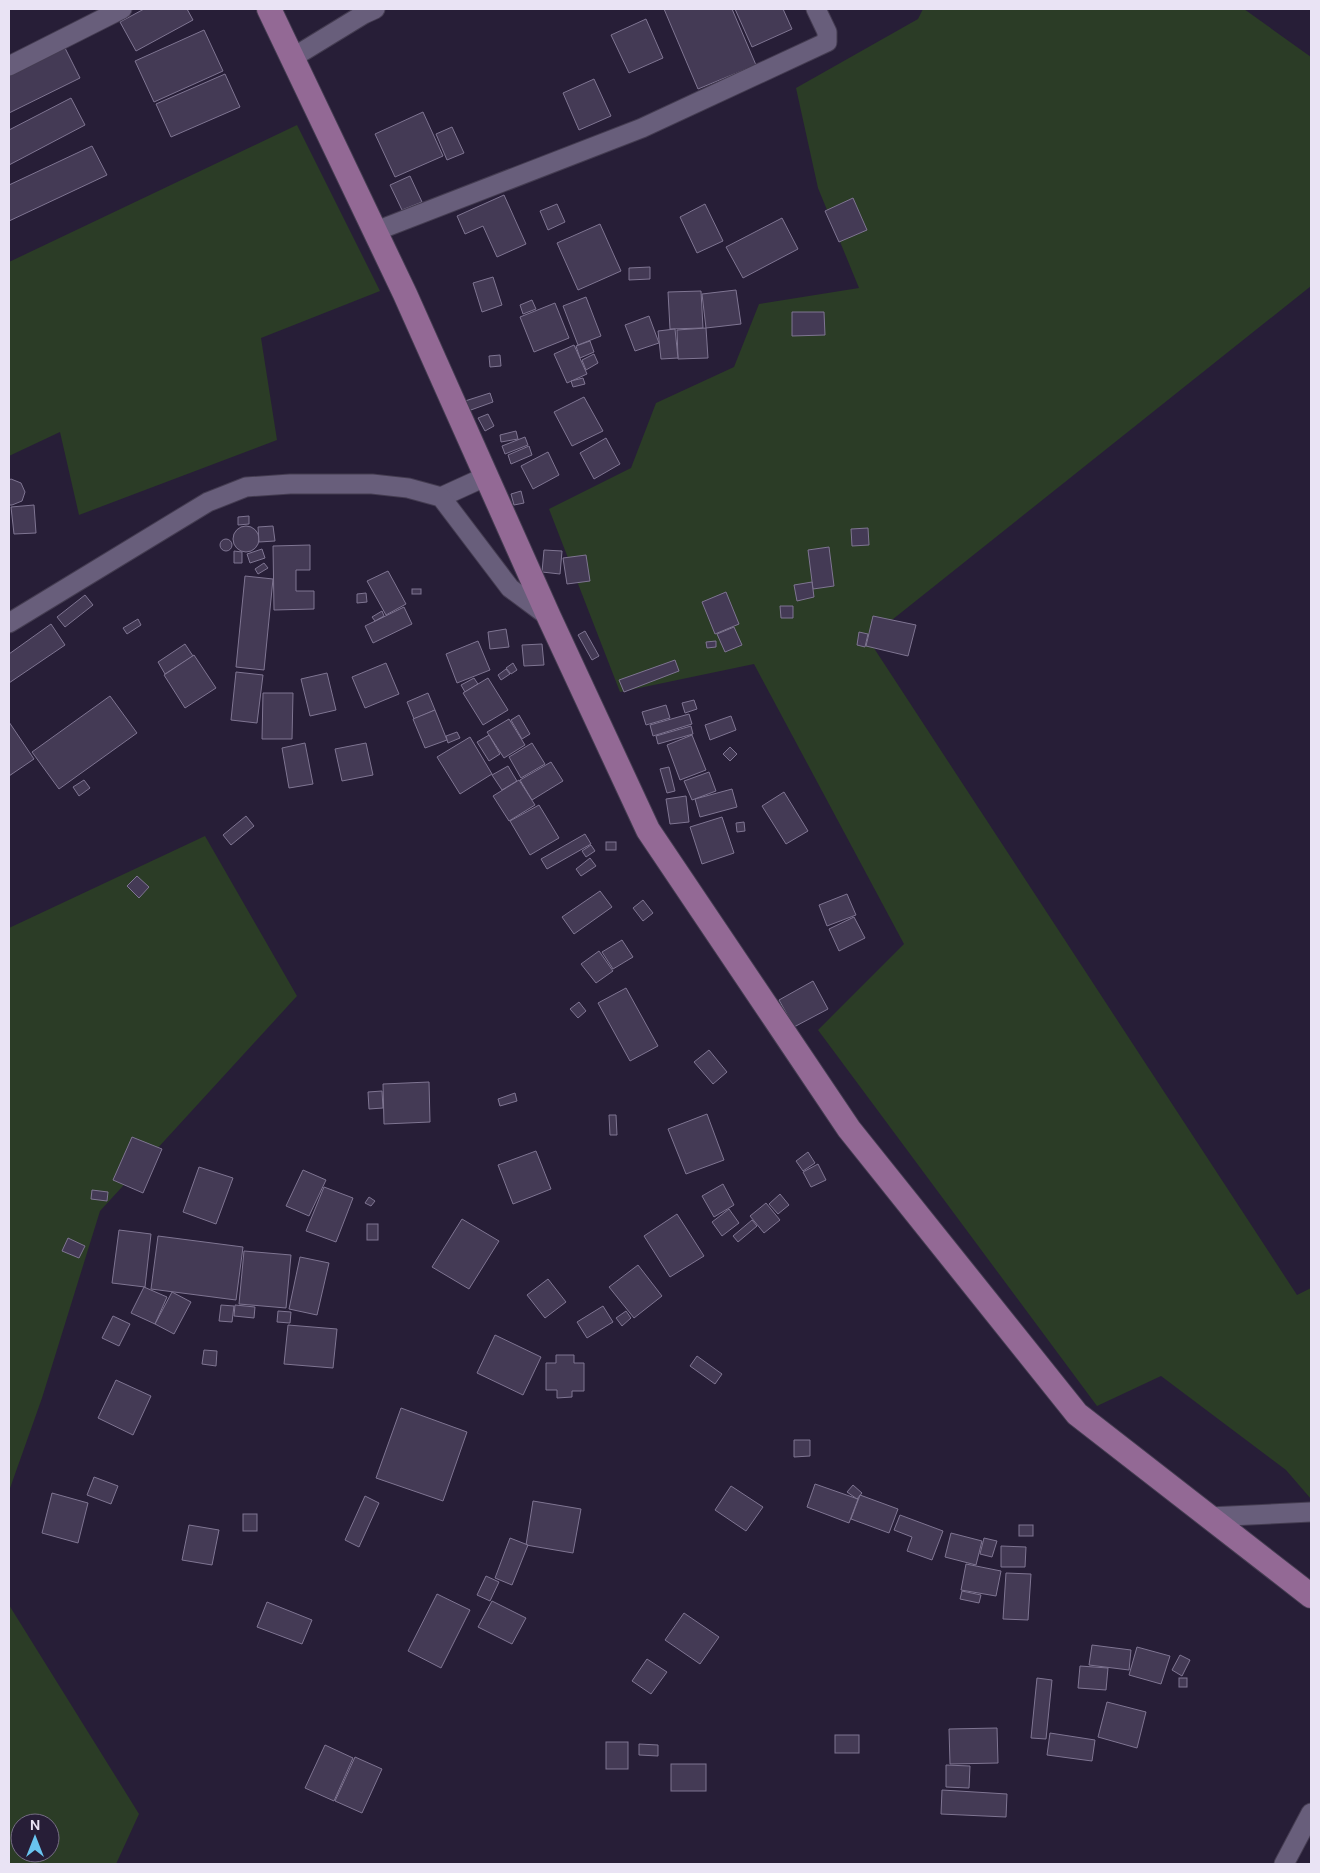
<svg xmlns="http://www.w3.org/2000/svg" width="1320" height="1873" viewBox="0 0 1320 1873" font-family="'DM Sans',sans-serif">
<style>
.green{fill:#2b3c26;fill-rule:evenodd}
.building{fill:#443a55;stroke:#7f7592}
.lines{fill:none;stroke-linecap:round;stroke-linejoin:round}
.minor-casing{stroke:#443c51;stroke-width:21}
.major-casing{stroke:#443c51;stroke-width:26}
.minor{stroke:#685e7b;stroke-width:19}
.major{stroke:#936995;stroke-width:24}
</style>
<rect width="100%" height="100%" fill="#271e37"/>
<g class="green">
<polygon points="923,9 1244,9 1311,57 1311,286 868,639 1297,1295 1311,1288 1311,1499 1286,1470 1161,1376 1097,1406 818,1030 904,944 754,664 620,692 549,509 631,468 656,403 734,367 759,304 859,288 818,188 796,88 918,19"/>
<polygon points="297,125 380,291 261,338 277,440 79,515 60,432 9,456 9,262"/>
<polygon points="205,836 297,996 100,1211 42,1398 9,1491 9,928"/>
<path d="M 9,1605 L 139,1814 L 116,1864 L 9,1864 ZM 20,1823 L 50,1823 L 50,1853 L 20,1853 Z"/>
</g>
<g class="building">
<polygon points="144,9 187,9 193,20 136,51 120,22"/>
<polygon points="664,9 732,9 756,65 698,89"/>
<polygon points="735,9 783,9 792,29 752,47"/>
<polygon points="646,19 663,58 629,73 611,35"/>
<polygon points="204,30 223,71 154,102 135,61"/>
<polygon points="65,48 80,78 9,113 9,76"/>
<polygon points="225,74 240,107 171,137 156,104"/>
<polygon points="594,79 611,116 579,130 563,93"/>
<polygon points="71,98 85,125 9,165 9,130"/>
<polygon points="423,112 443,156 395,177 375,134"/>
<polygon points="452,127 464,153 447,160 436,134"/>
<polygon points="92,146 107,175 9,221 9,185"/>
<polygon points="410,176 422,202 402,210 390,185"/>
<polygon points="504,195 526,244 497,257 483,226 465,234 457,216"/>
<polygon points="853,198 867,230 839,242 825,211"/>
<polygon points="557,204 565,222 548,230 540,211"/>
<polygon points="705,204 723,241 697,253 680,217"/>
<polygon points="782,218 798,249 743,278 726,247"/>
<polygon points="600,224 621,271 578,290 557,243"/>
<polygon points="650,267 650,279 629,280 629,268"/>
<polygon points="493,277 502,305 482,312 473,283"/>
<polygon points="736,290 741,324 706,328 702,294"/>
<polygon points="701,291 703,328 670,329 668,292"/>
<polygon points="586,297 601,336 578,345 563,306"/>
<polygon points="532,300 536,309 523,314 520,305"/>
<polygon points="555,303 569,338 534,352 520,317"/>
<polygon points="792,312 824,312 825,335 792,336"/>
<polygon points="649,316 659,343 635,351 625,325"/>
<polygon points="706,328 708,358 678,359 677,330"/>
<polygon points="675,329 678,358 661,359 658,331"/>
<polygon points="590,341 594,352 580,358 576,346"/>
<polygon points="574,345 587,374 567,383 554,354"/>
<polygon points="594,354 598,363 586,370 582,360"/>
<polygon points="500,355 501,366 490,367 489,356"/>
<polygon points="583,378 585,384 573,387 571,381"/>
<polygon points="490,393 493,402 468,411 465,401"/>
<polygon points="584,397 603,431 572,446 554,412"/>
<polygon points="488,414 494,426 485,431 478,418"/>
<polygon points="516,431 518,439 501,442 500,435"/>
<polygon points="525,437 528,445 505,454 502,446"/>
<polygon points="606,438 620,464 594,479 580,453"/>
<polygon points="529,446 532,455 511,464 508,455"/>
<polygon points="548,452 559,475 533,489 521,466"/>
<polygon points="11,479 21,483 25,492 22,501 12,505 9,505 9,480"/>
<polygon points="521,491 524,503 514,505 511,494"/>
<polygon points="34,505 36,533 14,534 11,507"/>
<polygon points="249,516 249,524 238,525 238,517"/>
<circle cx="246" cy="539" r="13"/>
<polygon points="273,526 275,541 259,542 258,527"/>
<polygon points="868,528 869,545 852,546 851,529"/>
<circle cx="226" cy="545" r="6"/>
<polygon points="310,545 310,570 296,570 296,591 314,591 314,609 274,610 273,546"/>
<polygon points="829,547 834,586 813,589 808,550"/>
<polygon points="262,549 265,558 250,563 247,554"/>
<polygon points="544,550 562,551 560,574 542,572"/>
<polygon points="234,551 242,552 242,563 234,563"/>
<polygon points="586,555 590,581 567,584 563,558"/>
<polygon points="264,563 268,568 258,574 255,569"/>
<polygon points="388,571 406,604 386,615 367,581"/>
<polygon points="245,576 273,579 264,670 236,667"/>
<polygon points="812,582 814,597 797,601 794,585"/>
<rect x="412" y="589" width="9" height="5"/>
<polygon points="726,592 739,624 715,634 702,602"/>
<polygon points="366,593 367,602 357,603 357,594"/>
<polygon points="85,595 93,605 65,627 57,617"/>
<polygon points="780,606 793,606 793,618 781,618"/>
<polygon points="404,607 412,624 373,643 365,626"/>
<polygon points="382,611 384,616 375,621 372,617"/>
<polygon points="873,616 916,625 908,656 866,646"/>
<polygon points="138,619 141,625 127,634 123,628"/>
<polygon points="51,624 65,645 9,683 9,654"/>
<polygon points="734,627 742,645 725,652 717,634"/>
<polygon points="506,629 509,647 490,649 488,632"/>
<polygon points="585,631 599,656 592,660 578,635"/>
<polygon points="859,632 868,634 865,647 857,645"/>
<polygon points="478,641 490,670 457,683 446,654"/>
<polygon points="716,641 716,647 707,648 706,642"/>
<polygon points="185,644 193,656 165,674 158,662"/>
<polygon points="542,644 544,665 524,666 522,645"/>
<polygon points="194,655 216,688 185,708 164,675"/>
<polygon points="675,660 679,671 624,692 619,680"/>
<polygon points="386,663 399,694 365,708 352,677"/>
<polygon points="513,663 517,670 511,674 506,668"/>
<polygon points="506,669 510,674 501,680 498,675"/>
<polygon points="236,672 263,675 257,723 231,720"/>
<polygon points="327,673 336,710 310,716 301,679"/>
<polygon points="474,678 478,684 465,692 461,685"/>
<polygon points="488,678 508,710 483,725 463,693"/>
<polygon points="263,693 293,693 292,739 262,739"/>
<polygon points="428,693 435,710 414,719 407,702"/>
<polygon points="110,696 137,733 59,789 32,752"/>
<polygon points="694,700 697,709 685,713 682,703"/>
<polygon points="666,705 670,718 646,725 642,712"/>
<polygon points="435,710 447,740 425,748 413,719"/>
<polygon points="689,714 692,724 653,736 650,725"/>
<polygon points="519,715 530,734 522,739 511,720"/>
<polygon points="731,716 736,730 710,740 705,725"/>
<polygon points="509,719 525,745 504,758 487,732"/>
<polygon points="9,722 34,759 9,776"/>
<polygon points="691,726 693,734 658,744 656,736"/>
<polygon points="457,732 460,738 448,743 446,736"/>
<polygon points="489,735 500,754 489,761 477,742"/>
<polygon points="692,735 706,770 680,780 667,745"/>
<polygon points="470,737 492,774 460,794 437,757"/>
<polygon points="305,743 313,784 289,788 282,748"/>
<polygon points="366,743 373,775 342,781 335,749"/>
<polygon points="532,743 545,764 521,778 509,757"/>
<polygon points="730,747 737,754 730,761 723,754"/>
<polygon points="551,762 563,781 532,800 520,780"/>
<polygon points="508,766 517,781 502,790 492,775"/>
<polygon points="669,767 675,791 667,793 660,769"/>
<polygon points="709,772 716,791 692,800 684,781"/>
<polygon points="84,780 90,788 79,796 73,787"/>
<polygon points="519,780 535,805 509,821 493,796"/>
<polygon points="732,789 737,807 700,817 695,799"/>
<polygon points="784,792 808,831 786,844 762,806"/>
<polygon points="686,796 689,822 670,824 666,799"/>
<polygon points="539,805 559,838 530,855 510,821"/>
<polygon points="246,816 254,826 231,845 223,835"/>
<polygon points="722,817 734,853 702,864 690,827"/>
<polygon points="744,822 745,831 737,832 736,823"/>
<polygon points="585,834 591,844 547,869 541,859"/>
<rect x="606" y="842" width="10" height="8"/>
<polygon points="591,845 595,851 586,857 582,851"/>
<polygon points="590,858 596,866 581,876 576,869"/>
<polygon points="137,876 149,887 139,898 127,886"/>
<polygon points="600,891 612,907 574,934 562,917"/>
<polygon points="847,894 856,915 827,926 819,905"/>
<polygon points="643,900 653,913 643,921 633,908"/>
<polygon points="854,917 865,938 839,951 829,929"/>
<polygon points="622,940 633,957 613,969 602,952"/>
<polygon points="599,951 613,971 596,983 581,964"/>
<polygon points="813,981 828,1009 794,1027 779,1000"/>
<polygon points="626,988 658,1046 630,1061 598,1003"/>
<polygon points="579,1002 586,1011 578,1018 570,1009"/>
<polygon points="709,1050 727,1072 713,1084 694,1062"/>
<polygon points="429,1082 430,1122 384,1124 383,1084"/>
<polygon points="382,1091 383,1108 369,1109 368,1092"/>
<polygon points="515,1093 517,1101 500,1106 498,1099"/>
<polygon points="707,1114 724,1160 686,1174 668,1129"/>
<polygon points="609,1115 616,1115 617,1135 610,1135"/>
<polygon points="132,1137 162,1149 143,1193 113,1180"/>
<polygon points="536,1151 551,1189 513,1204 498,1165"/>
<polygon points="808,1152 815,1163 803,1171 796,1161"/>
<polygon points="818,1164 826,1180 811,1187 803,1172"/>
<polygon points="199,1167 233,1178 216,1224 183,1212"/>
<polygon points="303,1170 326,1180 309,1216 286,1206"/>
<polygon points="723,1184 734,1205 714,1217 702,1196"/>
<polygon points="324,1187 353,1198 336,1242 306,1231"/>
<polygon points="92,1190 108,1192 107,1201 91,1199"/>
<polygon points="780,1194 789,1205 778,1214 769,1204"/>
<polygon points="369,1197 375,1201 371,1206 365,1203"/>
<polygon points="766,1203 780,1220 764,1233 750,1216"/>
<polygon points="729,1209 739,1223 722,1236 712,1222"/>
<polygon points="677,1214 704,1256 670,1277 644,1236"/>
<polygon points="462,1219 499,1241 469,1289 432,1267"/>
<polygon points="752,1220 757,1226 738,1242 733,1236"/>
<rect x="367" y="1224" width="11" height="16"/>
<polygon points="119,1230 151,1234 145,1287 112,1283"/>
<polygon points="158,1236 243,1247 236,1300 151,1289"/>
<polygon points="68,1238 85,1246 79,1258 62,1251"/>
<polygon points="244,1251 291,1255 286,1308 239,1304"/>
<polygon points="300,1257 329,1263 317,1315 289,1309"/>
<polygon points="638,1265 662,1296 634,1318 609,1287"/>
<polygon points="548,1279 566,1302 545,1318 527,1295"/>
<polygon points="144,1287 167,1297 155,1324 131,1313"/>
<polygon points="172,1292 191,1302 174,1334 155,1324"/>
<polygon points="221,1305 234,1306 232,1322 219,1321"/>
<polygon points="235,1305 255,1307 254,1318 234,1316"/>
<polygon points="603,1306 613,1322 587,1338 577,1322"/>
<polygon points="278,1311 291,1312 290,1323 277,1322"/>
<polygon points="626,1311 631,1318 622,1326 616,1318"/>
<polygon points="113,1316 130,1324 119,1346 102,1338"/>
<polygon points="288,1325 337,1329 333,1368 284,1364"/>
<polygon points="495,1335 541,1357 523,1395 477,1373"/>
<polygon points="204,1350 217,1351 216,1366 202,1364"/>
<polygon points="556,1355 574,1355 574,1363 584,1363 584,1391 572,1391 572,1397 557,1398 557,1390 546,1390 546,1363 556,1363"/>
<polygon points="697,1356 722,1374 715,1384 690,1366"/>
<polygon points="116,1380 151,1396 133,1435 98,1418"/>
<polygon points="401,1408 467,1432 443,1501 376,1478"/>
<polygon points="794,1440 810,1440 810,1456 794,1457"/>
<polygon points="94,1477 118,1486 111,1504 87,1495"/>
<polygon points="815,1484 858,1499 849,1523 807,1507"/>
<polygon points="853,1485 862,1493 857,1499 847,1492"/>
<polygon points="731,1486 763,1507 746,1531 715,1510"/>
<polygon points="52,1493 88,1503 78,1543 42,1533"/>
<polygon points="860,1495 898,1509 889,1533 851,1519"/>
<polygon points="365,1496 379,1503 359,1547 345,1540"/>
<polygon points="533,1501 581,1509 573,1553 526,1545"/>
<rect x="243" y="1514" width="14" height="17"/>
<polygon points="900,1515 943,1531 932,1560 907,1551 912,1537 894,1530"/>
<polygon points="189,1525 219,1530 212,1565 182,1560"/>
<rect x="1019" y="1525" width="14" height="11"/>
<polygon points="951,1533 982,1541 976,1565 945,1557"/>
<polygon points="510,1538 528,1545 512,1585 495,1578"/>
<polygon points="984,1538 997,1541 992,1557 980,1554"/>
<polygon points="1001,1546 1026,1547 1025,1567 1001,1567"/>
<polygon points="966,1564 1001,1571 996,1596 961,1590"/>
<polygon points="1006,1573 1031,1574 1028,1620 1003,1619"/>
<polygon points="486,1576 499,1582 490,1601 477,1595"/>
<polygon points="962,1591 981,1595 979,1603 960,1599"/>
<polygon points="437,1594 470,1610 441,1668 408,1651"/>
<polygon points="492,1601 526,1618 512,1644 478,1627"/>
<polygon points="267,1602 312,1620 302,1644 257,1627"/>
<polygon points="684,1613 719,1637 700,1664 665,1640"/>
<polygon points="1092,1645 1131,1650 1129,1670 1089,1665"/>
<polygon points="1137,1647 1170,1656 1161,1684 1129,1675"/>
<polygon points="1180,1655 1190,1660 1182,1676 1172,1670"/>
<polygon points="647,1659 667,1672 651,1694 632,1681"/>
<polygon points="1080,1666 1108,1668 1106,1690 1078,1688"/>
<polygon points="1037,1678 1052,1680 1046,1739 1031,1738"/>
<rect x="1179" y="1678" width="8" height="9"/>
<polygon points="1107,1702 1146,1712 1137,1748 1098,1737"/>
<polygon points="997,1728 998,1763 950,1764 949,1729"/>
<polygon points="1050,1733 1095,1740 1092,1761 1047,1755"/>
<rect x="835" y="1735" width="24" height="18"/>
<rect x="606" y="1742" width="22" height="27"/>
<polygon points="639,1744 658,1745 658,1756 639,1755"/>
<polygon points="325,1745 353,1758 334,1801 305,1788"/>
<polygon points="355,1757 382,1769 362,1813 335,1801"/>
<rect x="671" y="1764" width="35" height="27"/>
<polygon points="946,1765 970,1766 969,1788 946,1787"/>
<polygon points="942,1790 1007,1794 1006,1817 941,1814"/>
</g>
<g class="lines">
<defs>
<g id="minor">
<polyline points="292,58 364,14 375,9"/>
<polyline points="9,66 122,9"/>
<polyline points="376,231 642,128 827,42 827,32 816,9"/>
<polyline points="441,497 487,476"/>
<polyline points="9,623 208,502 246,487 290,484 372,484 408,488 441,497 510,588 549,617"/>
<polyline points="1209,1517 1311,1512"/>
<polyline points="1284,1864 1311,1813"/>
</g>
<polyline id="major" points="269,9 405,294 549,617 648,830 849,1129 1077,1414 1311,1596"/>
</defs>
<use href="#minor" class="minor-casing"/>
<use href="#major" class="major-casing"/>
<use href="#minor" class="minor"/>
<use href="#major" class="major"/>
</g>
<rect width="1320" height="1873" fill="none" stroke="#e9e3f4" stroke-width="20"/>
<g transform="translate(35 1838)"><circle r="24" fill="#271e37" stroke="#756d83"/>
<path d="M0-4L9 19L0 12L-9 19Z" fill="#69c4f0"/>
<text y="-8" font-size="14" font-weight="bold" text-anchor="middle" fill="#e9e3f4">N</text>
</g>
</svg>
